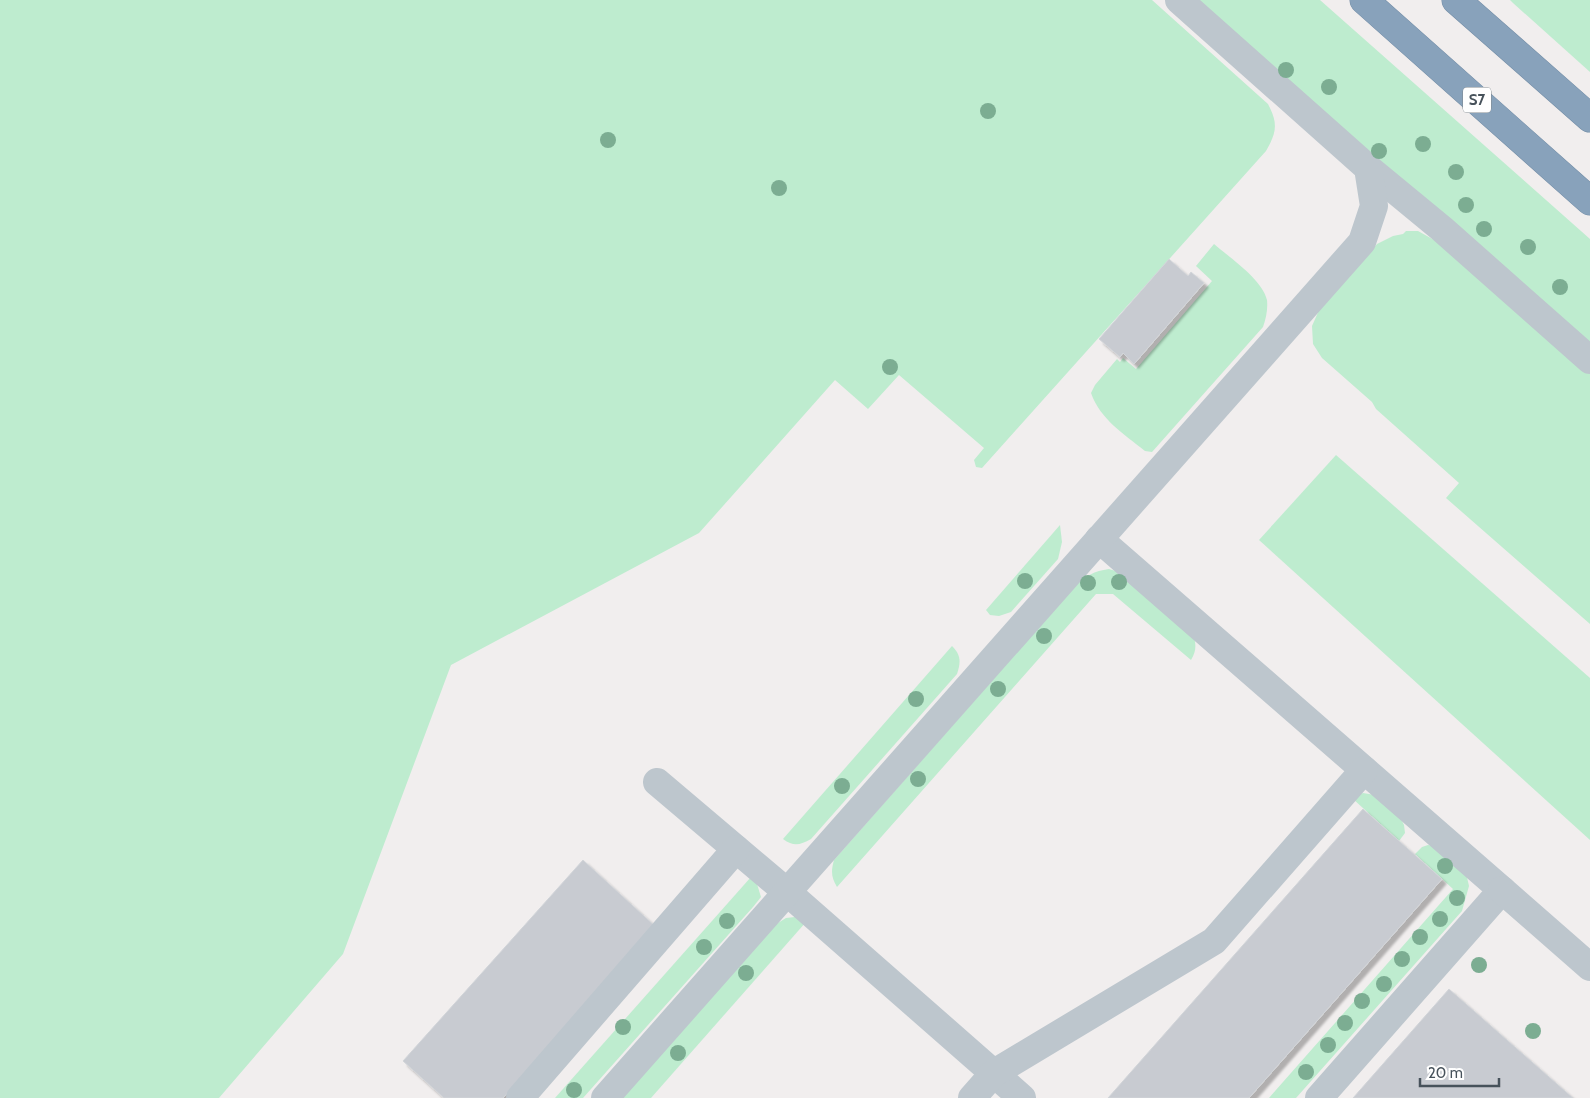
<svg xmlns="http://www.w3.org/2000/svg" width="1590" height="1098" viewBox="0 0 1590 1098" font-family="Cabin,sans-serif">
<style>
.green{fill:#beeccf}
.building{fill:#c8cbd1;stroke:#d2d5d9;filter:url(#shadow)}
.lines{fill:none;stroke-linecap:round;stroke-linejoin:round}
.highway-casing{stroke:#738da6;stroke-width:29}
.minor{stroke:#bdc6cd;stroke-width:28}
.highway{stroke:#88a2bb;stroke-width:28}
.tree{fill:#7cad92}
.labels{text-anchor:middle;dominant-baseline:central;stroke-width:4;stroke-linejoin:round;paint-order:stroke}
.shield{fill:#fff;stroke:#7e868c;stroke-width:1}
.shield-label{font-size:15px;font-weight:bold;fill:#47525b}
</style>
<defs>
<filter id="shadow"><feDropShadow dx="4.5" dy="4.5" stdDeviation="1" flood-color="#0004"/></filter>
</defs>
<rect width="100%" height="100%" fill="#f1eeee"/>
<g class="green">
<path d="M 0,0 L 1152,0 L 1268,104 C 1278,123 1277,132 1266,151 L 982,468 L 976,467 L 974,460 L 984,448 L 899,375 L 868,409 L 835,380 L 699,533 L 451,665 L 343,954 L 219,1098 L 0,1098 Z"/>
<polygon points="1194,0 1320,0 1590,239 1590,624 1446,498 1459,483 1376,409 1372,402 1322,358 1313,344 1312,326 1320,308 1377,244 1393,236 1403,234 1406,231 1418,231 1436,241"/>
<polygon points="1510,0 1590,0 1590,72 1513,3"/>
<path d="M 1214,244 C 1230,258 1262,279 1267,300 C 1268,309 1266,319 1263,327 L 1152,452 L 1145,451 C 1124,434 1100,419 1091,393 L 1095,385 L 1117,359 L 1120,362 L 1123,358 L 1136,369 L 1212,281 L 1196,266 Z"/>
<polygon points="1336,455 1590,678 1590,840 1259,540"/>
<polygon points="1060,525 1062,542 1058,559 1011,612 999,616 990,615 986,610"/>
<path d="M 1109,569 L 1122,573 L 1193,633 C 1196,644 1197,650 1191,660 L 1113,594 L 1096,594 L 837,887 C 831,877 831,871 834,860 L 1075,586 C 1086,576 1094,571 1109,569 Z"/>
<path d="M 952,646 C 961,655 961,662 957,674 L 811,839 C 800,845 794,847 783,839 Z"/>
<polygon points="1363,793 1375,795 1400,817 1404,825 1405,833 1399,841 1352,798"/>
<polygon points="1428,845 1435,846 1466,873 1469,886 1462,911 1296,1098 1269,1098 1453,889 1415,854 1422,847"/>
<polygon points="751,877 757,884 761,897 753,907 583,1098 555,1098"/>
<polygon points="795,917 806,922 651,1098 622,1098 773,926 786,918"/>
</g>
<g class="building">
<polygon points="1169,259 1188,276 1191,272 1204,283 1134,364 1123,353 1120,357 1099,339"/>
<polygon points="1363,809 1442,879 1249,1098 1108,1098"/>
<polygon points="583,860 656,927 503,1098 444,1098 403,1061"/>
<polygon points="1449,989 1573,1098 1353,1098"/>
</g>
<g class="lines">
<defs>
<g id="highway">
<polyline points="1364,0 1590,201"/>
<polyline points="1456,0 1590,118"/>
</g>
</defs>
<use href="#highway" class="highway-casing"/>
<g class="minor">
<polyline points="1368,168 1442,229 1590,360"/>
<polyline points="1099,539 1502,890 1319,1098"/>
<polyline points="657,782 787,892 1022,1098"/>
<polyline points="1502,890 1590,967"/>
<polyline points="520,1098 736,849"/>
<polyline points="605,1098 1362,242 1374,206 1368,168 1179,0"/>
<polyline points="972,1098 994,1073 1214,941 1364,770"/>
</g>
<use href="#highway" class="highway"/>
</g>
<g class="tree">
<circle cx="1286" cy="70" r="8"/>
<circle cx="1329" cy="87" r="8"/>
<circle cx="988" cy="111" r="8"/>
<circle cx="608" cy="140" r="8"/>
<circle cx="1423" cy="144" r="8"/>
<circle cx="1379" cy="151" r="8"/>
<circle cx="1456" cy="172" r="8"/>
<circle cx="779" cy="188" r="8"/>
<circle cx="1466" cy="205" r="8"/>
<circle cx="1484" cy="229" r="8"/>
<circle cx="1528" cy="247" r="8"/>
<circle cx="1560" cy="287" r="8"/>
<circle cx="890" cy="367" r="8"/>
<circle cx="1025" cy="581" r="8"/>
<circle cx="1119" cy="582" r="8"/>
<circle cx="1088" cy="583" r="8"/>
<circle cx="1044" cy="636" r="8"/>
<circle cx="998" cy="689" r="8"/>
<circle cx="916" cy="699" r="8"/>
<circle cx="918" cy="779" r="8"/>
<circle cx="842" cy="786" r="8"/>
<circle cx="1445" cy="866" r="8"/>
<circle cx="1457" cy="898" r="8"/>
<circle cx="1440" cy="919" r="8"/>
<circle cx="727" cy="921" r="8"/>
<circle cx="1420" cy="937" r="8"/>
<circle cx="704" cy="947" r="8"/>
<circle cx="1402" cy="959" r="8"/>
<circle cx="1479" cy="965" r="8"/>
<circle cx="746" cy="973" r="8"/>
<circle cx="1384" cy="984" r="8"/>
<circle cx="1362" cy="1001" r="8"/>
<circle cx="1345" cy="1023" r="8"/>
<circle cx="623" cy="1027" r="8"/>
<circle cx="1533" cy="1031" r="8"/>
<circle cx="1328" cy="1045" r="8"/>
<circle cx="678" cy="1053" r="8"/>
<circle cx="1306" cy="1072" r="8"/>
<circle cx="574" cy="1090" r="8"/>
</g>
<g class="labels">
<rect class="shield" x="1463" y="87.5" width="28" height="25" rx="4"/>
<g class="shield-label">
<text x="1477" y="100">S7</text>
</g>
</g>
<path d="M1420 1078v8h79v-8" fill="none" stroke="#47525b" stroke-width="2.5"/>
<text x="1428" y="1078" font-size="15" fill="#47525b" stroke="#ffffff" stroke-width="4" paint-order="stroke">20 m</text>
</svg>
